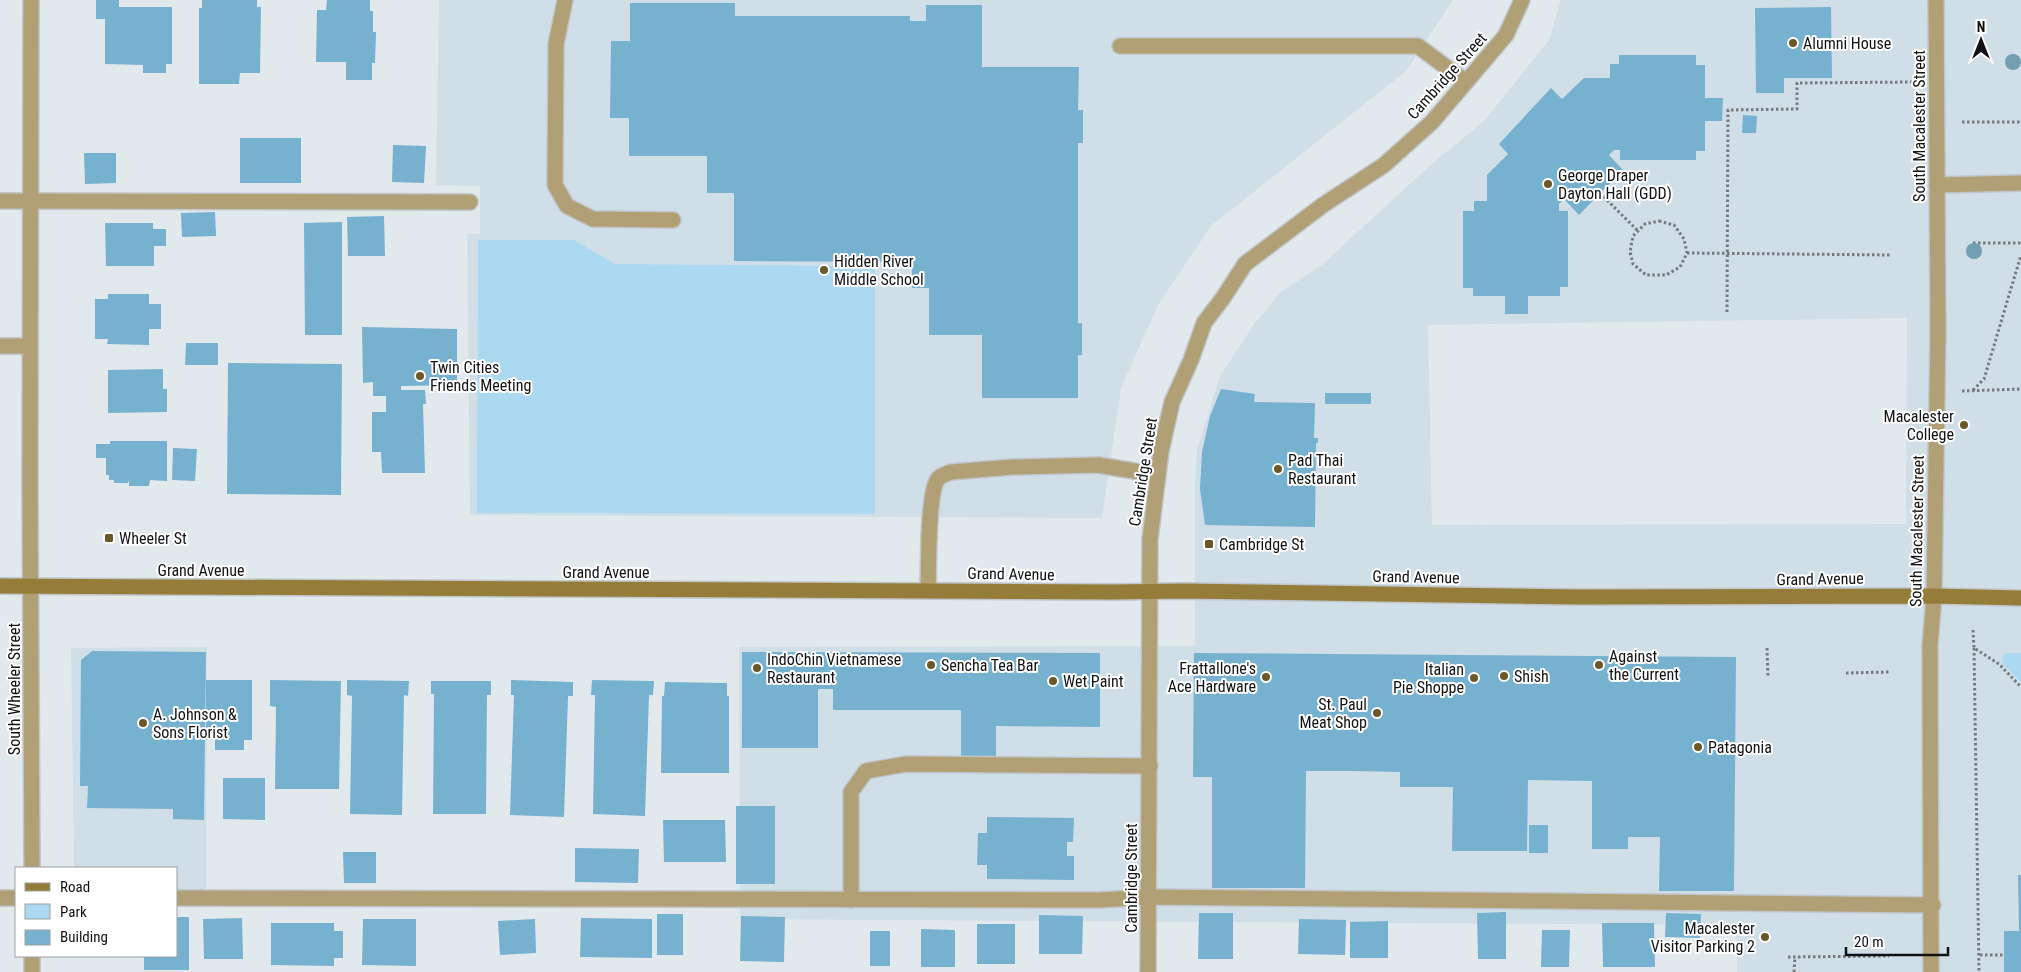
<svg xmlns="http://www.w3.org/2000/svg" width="2021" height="972" viewBox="0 0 2021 972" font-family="'Roboto Condensed',sans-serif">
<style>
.built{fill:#d0dee7;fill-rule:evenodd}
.green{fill:#acd9f2}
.building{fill:#77b1d0}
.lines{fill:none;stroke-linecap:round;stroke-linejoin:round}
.service-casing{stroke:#c0c6ca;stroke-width:18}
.minor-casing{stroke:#c0c6ca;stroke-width:18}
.secondary-casing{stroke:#c0c6ca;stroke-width:18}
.path{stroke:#767a7d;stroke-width:3;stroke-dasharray:2.5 2.5;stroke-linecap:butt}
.service{stroke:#b1a076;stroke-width:15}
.minor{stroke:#b1a076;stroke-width:15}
.secondary{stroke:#957d39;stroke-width:15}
.tree{fill:#739db0}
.poi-dot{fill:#6a5826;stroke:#fff;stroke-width:2}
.labels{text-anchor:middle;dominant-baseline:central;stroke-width:4;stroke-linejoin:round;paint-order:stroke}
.poi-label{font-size:16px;fill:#0f1113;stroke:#fff;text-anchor:start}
.street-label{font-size:16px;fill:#0f1113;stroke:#fff}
</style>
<rect width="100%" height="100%" fill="#e2e9ed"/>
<g class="built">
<polygon points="439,0 1453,0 1406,71 1211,226 1158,305 1121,388 1102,518 470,515 467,234 480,234 480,186 436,185"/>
<path d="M 1561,0 L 2021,0 L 2021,972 L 1737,972 L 1736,925 L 740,919 L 739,647 L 1195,646 L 1195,480 L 1197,449 L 1220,376 L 1255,323 L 1281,292 L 1323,264 L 1426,169 L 1485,120 L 1549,40 ZM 1907,318 L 1906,524 L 1432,525 L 1428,325 Z"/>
<polygon points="207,647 206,893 176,894 176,868 74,868 71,648"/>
</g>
<g class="green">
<polygon points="478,240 574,240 615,264 875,266 875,514 477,513"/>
<polygon points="2004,653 2021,653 2021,682 2002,663"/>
</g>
<g class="building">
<polygon points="96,0 119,0 119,7 172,7 172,64 166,64 166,73 143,73 143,65 105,64 105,19 96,19"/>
<polygon points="202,0 257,0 257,7 261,7 260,73 240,73 239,84 199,84 199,8 202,8"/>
<polygon points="327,0 370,0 370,11 373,11 373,32 376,32 375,63 372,63 372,80 346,80 346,62 316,62 317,10 326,10"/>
<polygon points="630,3 735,3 735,16 910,16 910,21 926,21 926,5 982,5 982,67 1079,67 1078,110 1083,110 1083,143 1078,143 1078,323 1082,323 1082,355 1078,355 1078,398 982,398 982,335 929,335 929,288 912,288 912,262 734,261 734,193 707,193 707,156 629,156 629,118 610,118 611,41 630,41"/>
<polygon points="1831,7 1832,78 1784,78 1784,93 1756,93 1755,8"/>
<polygon points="1619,55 1696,55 1696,65 1705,65 1705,98 1723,98 1722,121 1705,121 1705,151 1696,151 1696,160 1620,160 1620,150 1614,150 1609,155 1623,170 1579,215 1564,199 1559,204 1559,211 1568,211 1568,287 1560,287 1560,296 1528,296 1528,314 1505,314 1505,296 1473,296 1473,288 1463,288 1463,211 1474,211 1474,201 1487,201 1487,175 1508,154 1499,144 1551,88 1562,99 1584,78 1610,78 1610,64 1619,64"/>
<polygon points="1743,115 1757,116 1756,133 1742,133"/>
<rect x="240" y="138" width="61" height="45"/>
<polygon points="393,145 426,146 424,183 392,182"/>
<polygon points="84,153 116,153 116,183 85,184"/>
<polygon points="215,212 216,236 182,237 181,213"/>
<polygon points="384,216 385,256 348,256 347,217"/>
<polygon points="342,222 342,335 305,335 304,223"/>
<polygon points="105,223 153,223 153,229 166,229 166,246 154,246 154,266 106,266"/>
<polygon points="108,294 149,294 149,304 161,304 161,329 149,329 149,345 107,344 108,339 95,339 95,299 108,299"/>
<polygon points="362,327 457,329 457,385 401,386 401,390 425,390 426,404 423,404 425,473 382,473 381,452 372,452 372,412 386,412 386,396 373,396 373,382 363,383"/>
<polygon points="186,343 218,343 218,365 185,365"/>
<polygon points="228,363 342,364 341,495 227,494"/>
<polygon points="163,369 163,389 167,389 167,412 108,413 108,370"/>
<polygon points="1221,389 1255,394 1254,402 1315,403 1314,438 1318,438 1318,443 1316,443 1315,527 1205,525 1200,489 1202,452 1210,416"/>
<rect x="1325" y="393" width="46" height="11"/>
<polygon points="110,441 167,441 167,481 150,480 149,486 129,486 129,480 128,483 114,483 114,480 109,480 109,475 106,475 106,458 96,458 96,444 110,444"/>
<polygon points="173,448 197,449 195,481 172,480"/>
<polygon points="92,651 206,652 204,820 173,819 173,809 87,808 88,786 80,786 81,660"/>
<polygon points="742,652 1100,653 1100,727 996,726 996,756 961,756 961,710 833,710 833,689 818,689 818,748 742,748"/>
<polygon points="1194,653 1736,657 1734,891 1659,891 1660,837 1628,837 1628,849 1592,849 1592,781 1528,780 1527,851 1452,851 1453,787 1400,787 1400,772 1353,771 1306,771 1305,888 1212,888 1212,777 1193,777"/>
<polygon points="206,680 252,680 252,740 244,740 244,750 215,750 215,740 206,740"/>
<polygon points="270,680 341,681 339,789 275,789 276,707 270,706"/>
<polygon points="347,680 409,681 408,696 404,695 402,815 350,814 352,696 347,695"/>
<polygon points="511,680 573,682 573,696 568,696 564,817 510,815 514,695 511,695"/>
<polygon points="592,680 654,681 653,695 649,695 645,816 593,814 595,695 591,695"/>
<polygon points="431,681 491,681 491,695 487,695 486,814 433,814 434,694 431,694"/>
<polygon points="665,682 727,683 727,696 729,696 729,773 661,773 662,696 664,696"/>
<polygon points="223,778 265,778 265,820 223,819"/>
<rect x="736" y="806" width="39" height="78"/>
<polygon points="987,817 1074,818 1073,842 1067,842 1067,856 1074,856 1074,880 987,879 987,865 977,865 978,833 987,833"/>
<polygon points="663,820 725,820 726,862 664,862"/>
<rect x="1529" y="825" width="19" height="28"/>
<polygon points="575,848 639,849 638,883 575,882"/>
<polygon points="343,852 376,852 376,883 344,883"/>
<polygon points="2018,875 2021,875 2021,972 2004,972 2004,931 2019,931"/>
<polygon points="1506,912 1506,959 1478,959 1477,913"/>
<polygon points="1199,913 1233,913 1233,959 1198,959"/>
<polygon points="1666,913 1701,914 1700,938 1665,937"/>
<rect x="657" y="914" width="26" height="41"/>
<polygon points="1039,915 1083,916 1082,954 1039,954"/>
<polygon points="741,916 785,917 784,962 740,961"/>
<polygon points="176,917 189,917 189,970 144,970 144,956 176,956"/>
<polygon points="242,918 243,959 204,959 203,919"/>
<polygon points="581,918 652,919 652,958 580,957"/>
<polygon points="363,919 416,919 416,966 362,965"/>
<polygon points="535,919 536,953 500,955 498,921"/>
<polygon points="1299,919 1346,920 1345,955 1298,954"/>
<polygon points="1388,921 1388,958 1350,958 1350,922"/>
<polygon points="271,923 334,923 334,931 343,931 343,958 334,958 334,966 271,965"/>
<polygon points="1602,923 1654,923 1655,967 1603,967"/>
<rect x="977" y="924" width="38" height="40"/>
<polygon points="921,929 955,930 955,967 921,967"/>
<polygon points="1542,930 1570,930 1569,967 1541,967"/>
<rect x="870" y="931" width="20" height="35"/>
</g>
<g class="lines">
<defs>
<g id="service">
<polyline points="565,0 556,44 555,185 567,206 593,219 673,220"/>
<polyline points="1120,46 1418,46 1466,82"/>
<polyline points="1937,185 2021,183"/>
<polyline points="0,201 470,202"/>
<polyline points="0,346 30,346"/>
<path d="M 928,590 C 929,569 927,493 938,479 C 941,475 946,474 951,472 L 1013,467 L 1098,465 L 1158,475"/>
<polyline points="0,898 16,898"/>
<polyline points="176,898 1100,900 1148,897 1933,905"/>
<polyline points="851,900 851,792 866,771 906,764 1150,766"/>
</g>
<g id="minor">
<polyline points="31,0 30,484 32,868"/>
<polyline points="32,972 32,956"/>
<polyline points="1148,972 1150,539 1161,451 1172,402 1191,360 1204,323 1223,298 1245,264 1323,205 1384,165 1432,122 1506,35 1522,0"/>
<polyline points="1931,972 1930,645 1934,596 1938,331 1936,0"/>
</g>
<polyline id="secondary" points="0,586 1113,592 1183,591 1579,597 1934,596 2021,598"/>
</defs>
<use href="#service" class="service-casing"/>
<use href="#minor" class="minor-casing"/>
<use href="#secondary" class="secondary-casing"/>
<g class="path">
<polyline points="1962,122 2021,122"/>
<polyline points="1600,193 1638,231"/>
<polygon points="1659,221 1674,225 1684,239 1687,253 1680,267 1666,275 1646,275 1633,264 1630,252 1633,236 1645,224"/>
<polyline points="1973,243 2021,243"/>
<polyline points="1687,253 1891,255"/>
<polyline points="1727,312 1728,110 1797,109 1797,83 1912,82"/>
<polyline points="1973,390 1984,379 2021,255"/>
<polyline points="1962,391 2021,389"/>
<polyline points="1973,630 1974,648 1999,664 2021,687"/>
<polyline points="1767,648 1768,678"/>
<polyline points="1974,648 1979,972"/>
<polyline points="1846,673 1889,672"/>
<polyline points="1980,955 2004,955"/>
<polyline points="1788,957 1889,956"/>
<polyline points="1794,972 1795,957"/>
</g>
<use href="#service" class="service"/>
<use href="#minor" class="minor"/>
<use href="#secondary" class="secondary"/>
</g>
<g class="tree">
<circle cx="2013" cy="62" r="8"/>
<circle cx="1974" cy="251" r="8"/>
</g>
<g class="poi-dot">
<circle cx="1793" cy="43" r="5"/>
<circle cx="1548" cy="184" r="5"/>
<circle cx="824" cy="270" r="5"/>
<circle cx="420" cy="376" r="5"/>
<circle cx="1964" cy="425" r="5"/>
<circle cx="1278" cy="469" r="5"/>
<rect x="104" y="533" width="10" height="10" rx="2.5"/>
<rect x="1204" y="539" width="10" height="10" rx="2.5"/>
<circle cx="931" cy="665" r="5"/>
<circle cx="1599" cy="665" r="5"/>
<circle cx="757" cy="668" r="5"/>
<circle cx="1504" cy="676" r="5"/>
<circle cx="1266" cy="677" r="5"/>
<circle cx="1474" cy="678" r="5"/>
<circle cx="1053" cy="681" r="5"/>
<circle cx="1377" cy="713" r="5"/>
<circle cx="143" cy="723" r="5"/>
<circle cx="1698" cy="747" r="5"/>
<circle cx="1765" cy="937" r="5"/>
</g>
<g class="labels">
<g class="poi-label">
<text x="1803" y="43">Alumni House</text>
<text x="1558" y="175">George Draper<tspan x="1558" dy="18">Dayton Hall (GDD)</tspan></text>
<text x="834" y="261">Hidden River<tspan x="834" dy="18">Middle School</tspan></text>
<text x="430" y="367">Twin Cities<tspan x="430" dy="18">Friends Meeting</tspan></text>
<text x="1954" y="416" text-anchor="end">Macalester<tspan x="1954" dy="18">College</tspan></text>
<text x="1288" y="460">Pad Thai<tspan x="1288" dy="18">Restaurant</tspan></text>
<text x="119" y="538">Wheeler St</text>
<text x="1219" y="544">Cambridge St</text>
<text x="1609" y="656">Against<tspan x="1609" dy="18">the Current</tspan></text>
<text x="767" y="659">IndoChin Vietnamese<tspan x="767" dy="18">Restaurant</tspan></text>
<text x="941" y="665">Sencha Tea Bar</text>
<text x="1256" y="668" text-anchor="end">Frattallone's<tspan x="1256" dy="18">Ace Hardware</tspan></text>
<text x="1464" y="669" text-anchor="end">Italian<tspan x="1464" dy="18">Pie Shoppe</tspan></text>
<text x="1514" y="676">Shish</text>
<text x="1063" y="681">Wet Paint</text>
<text x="1367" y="704" text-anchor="end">St. Paul<tspan x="1367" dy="18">Meat Shop</tspan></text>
<text x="153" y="714">A. Johnson &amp;<tspan x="153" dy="18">Sons Florist</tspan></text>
<text x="1708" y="747">Patagonia</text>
<text x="1755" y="928" text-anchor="end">Macalester<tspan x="1755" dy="18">Visitor Parking 2</tspan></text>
</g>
<g class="street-label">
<text transform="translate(1447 76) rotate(-48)">Cambridge Street</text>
<text transform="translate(1919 126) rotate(-90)">South Macalester Street</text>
<text transform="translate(1143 472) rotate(-81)">Cambridge Street</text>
<text transform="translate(1917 531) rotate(-89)">South Macalester Street</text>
<text x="201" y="570">Grand Avenue</text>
<text x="606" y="572">Grand Avenue</text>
<text transform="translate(1011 574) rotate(1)">Grand Avenue</text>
<text transform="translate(1416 577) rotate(1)">Grand Avenue</text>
<text transform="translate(1820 579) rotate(-1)">Grand Avenue</text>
<text transform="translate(14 689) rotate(-90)">South Wheeler Street</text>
<text transform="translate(1131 878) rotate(-90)">Cambridge Street</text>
</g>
</g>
<rect x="15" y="867" width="162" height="90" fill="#ffffff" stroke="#9fa0a1"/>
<rect x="25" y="883" width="25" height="8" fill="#957d39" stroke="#9fa0a1"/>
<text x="60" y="892" font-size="15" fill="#0f1113">Road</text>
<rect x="25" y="904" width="25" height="15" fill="#acd9f2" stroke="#9fa0a1"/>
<text x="60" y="917" font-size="15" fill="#0f1113">Park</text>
<rect x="25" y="930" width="25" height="15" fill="#77b1d0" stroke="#9fa0a1"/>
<text x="60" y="942" font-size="15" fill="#0f1113">Building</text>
<g transform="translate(1981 40)" stroke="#ffffff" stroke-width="4" paint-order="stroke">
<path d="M0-4L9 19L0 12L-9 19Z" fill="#0f1113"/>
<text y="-8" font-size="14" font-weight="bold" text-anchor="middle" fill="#0f1113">N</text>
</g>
<path d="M1846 947v8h102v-8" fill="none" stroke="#0f1113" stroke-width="2.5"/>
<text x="1854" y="947" font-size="15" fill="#0f1113" stroke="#ffffff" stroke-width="4" paint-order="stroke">20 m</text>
</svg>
